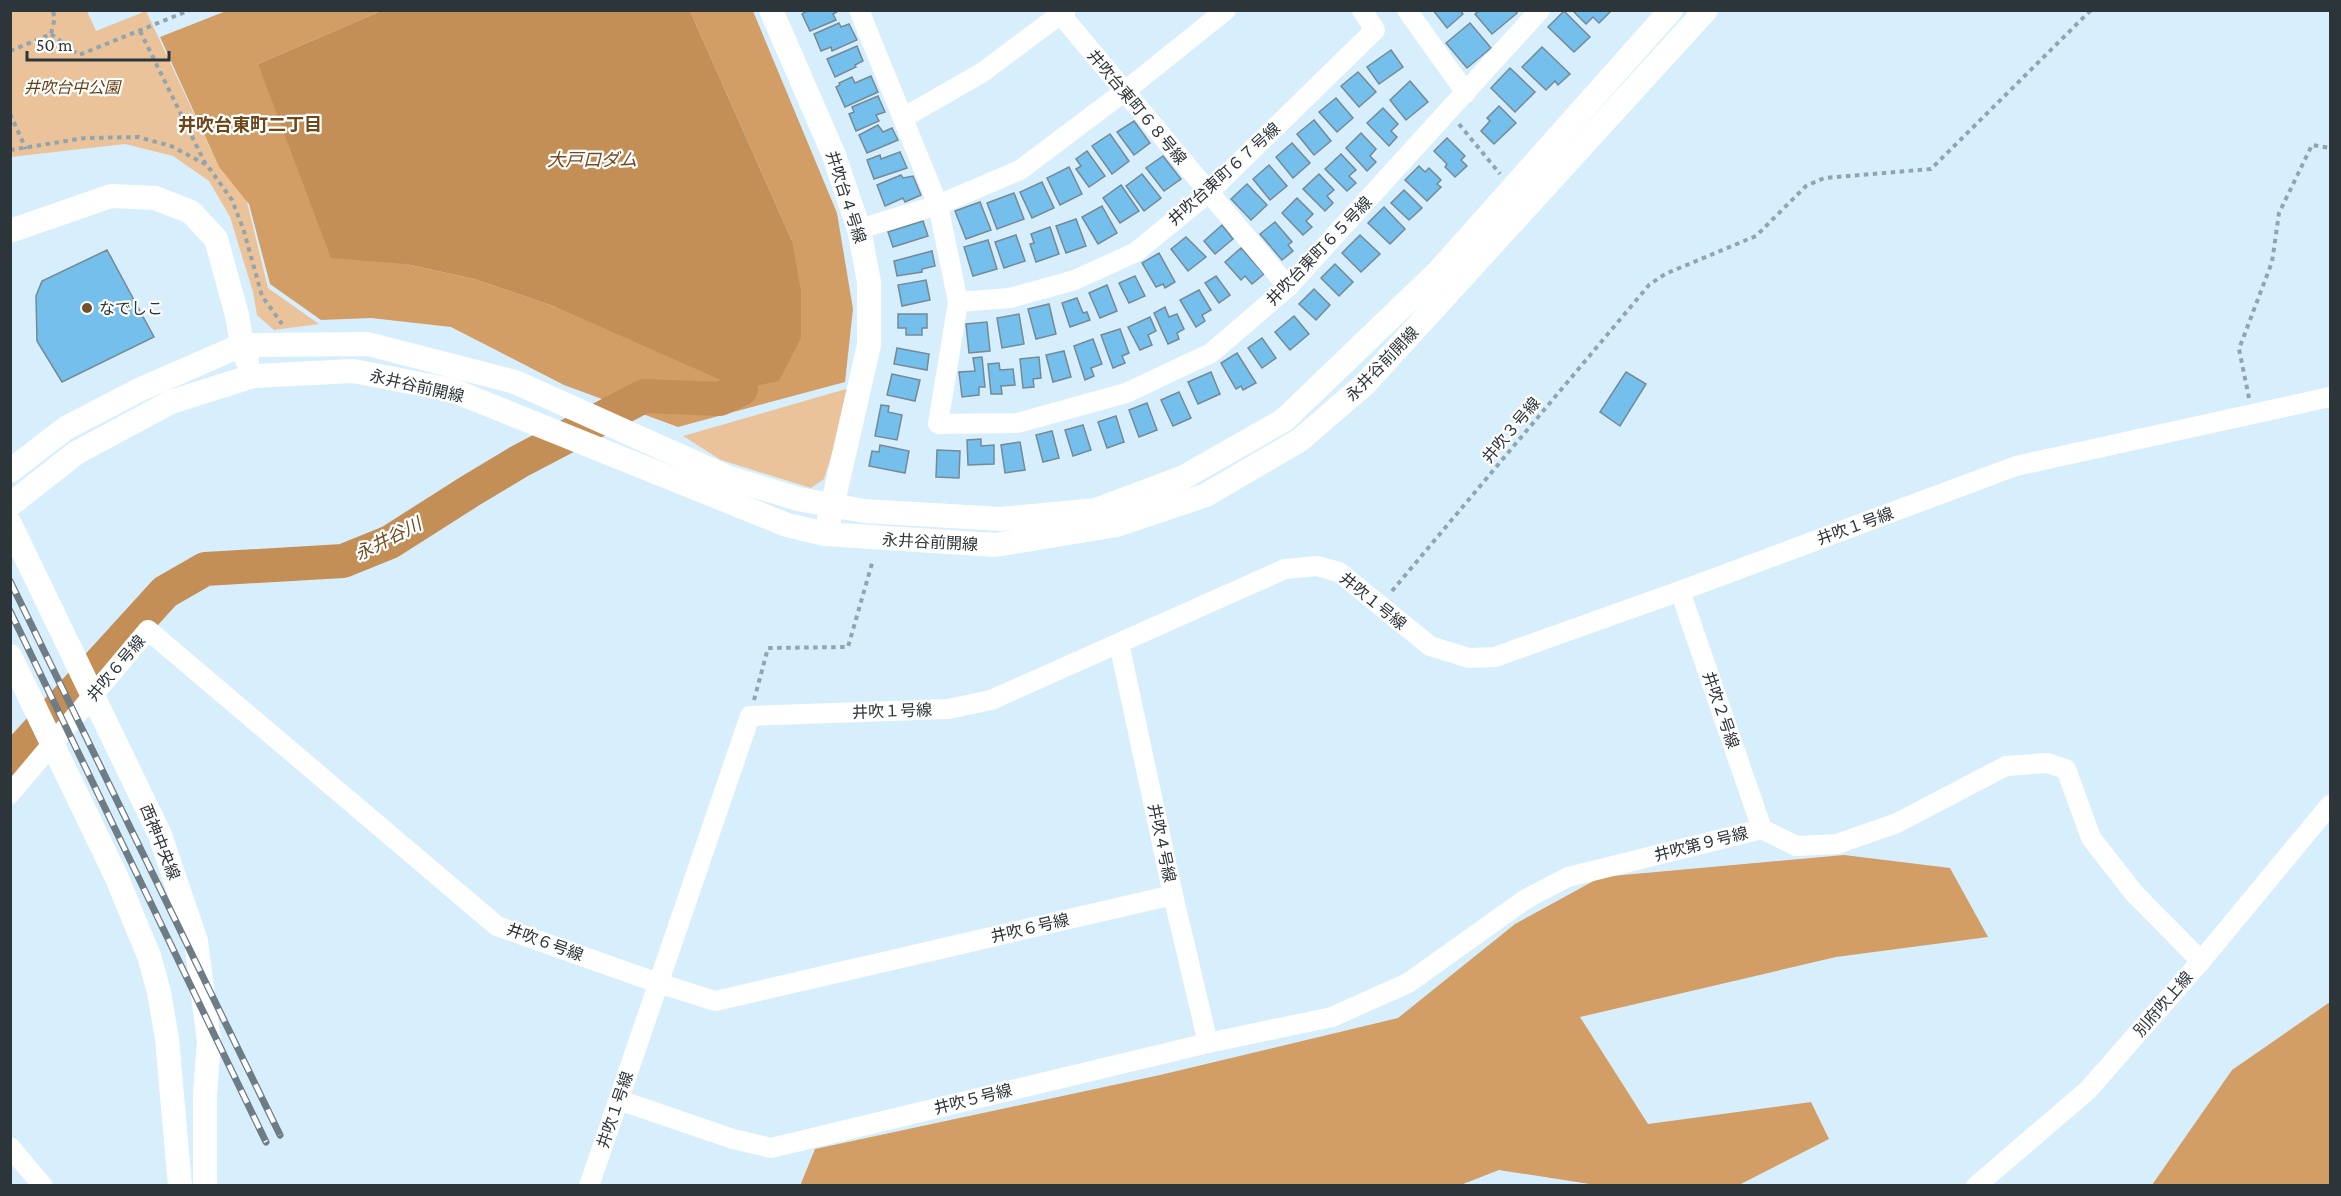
<svg xmlns="http://www.w3.org/2000/svg" width="2341" height="1196" viewBox="0 0 2341 1196" font-family="'Crimson Pro','Noto Sans JP',serif">
<style>
.green{fill:#ebc39a}
.forest{fill:#d39e65}
.water{fill:#c48f57}
.lines{fill:none;stroke-linecap:round;stroke-linejoin:round}
.river{stroke:#c48f57;stroke-width:34}
.building{fill:#74bfeb;stroke:#758a96;stroke-width:1.5}
.path{stroke:#92a4ae;stroke-width:4;stroke-dasharray:4.5 4.5;stroke-linecap:butt}
.minor{stroke:#fff;stroke-width:20}
.tertiary{stroke:#fff;stroke-width:24}
.rail-casing{stroke:#6e7c85;stroke-width:7}
.rail{stroke:#fff;stroke-width:4.5;stroke-dasharray:14;stroke-linecap:butt}
.poi-dot{fill:#75512b;stroke:#fff;stroke-width:2}
.labels{text-anchor:middle;dominant-baseline:central;stroke-width:4.5;stroke-linejoin:round;paint-order:stroke}
.park-label{font-size:16px;font-style:italic;fill:#654015;stroke:#fff}
.street-label{font-size:16px;fill:#2c353a;stroke:#fff}
.poi-label{font-size:16px;fill:#2c353a;stroke:#fff;text-anchor:start}
.neighbourhood-label{font-size:18px;font-weight:bold;fill:#6d4619;stroke:#fff}
.water-label{font-size:18px;font-style:italic;fill:#724c22;stroke:#fff}
</style>
<rect width="100%" height="100%" fill="#d7eefc"/>
<g class="green">
<polygon points="11,11 87,11 96,31 146,11 219,167 246,198 268,288 319,324 274,330 257,315 253,292 230,217 209,181 173,156 125,144 11,157"/>
<polygon points="853,387 824,479 811,488 721,460 683,436"/>
</g>
<g class="forest">
<polygon points="226,11 381,11 258,64 406,264 474,279 556,307 792,241 690,11 753,11 837,213 853,309 845,382 678,427 564,385 451,327 371,318 321,320 270,284 249,204 219,167 160,37"/>
<polygon points="1844,855 1950,868 1988,937 1836,957 1580,1017 1648,1124 1811,1102 1829,1139 1739,1185 1596,1185 1499,1170 1458,1186 800,1186 815,1149 1160,1075 1398,1018 1515,924 1601,877"/>
<polygon points="2330,1002 2330,1185 2152,1185 2232,1070"/>
</g>
<polygon class="water" points="381,11 690,11 792,241 801,291 801,338 779,381 741,389 556,307 474,279 406,264 331,258 258,64"/>
<g class="lines">
<polyline class="river" points="10,762 165,592 205,569 343,561 390,542 470,491 520,461 644,396 720,399 741,389"/>
</g>
<g class="building">
<polygon points="808,10 840,10 833,14 836,20 810,31 802,14"/>
<polygon points="1433,10 1460,10 1463,14 1447,28"/>
<polygon points="1480,10 1515,10 1517,13 1492,34 1475,14"/>
<polygon points="1612,10 1599,23 1593,17 1586,24 1573,11"/>
<polygon points="1564,11 1590,37 1574,52 1548,27"/>
<polygon points="839,23 841,27 849,24 857,40 832,51 831,47 821,51 814,34"/>
<polygon points="1470,23 1491,48 1467,68 1446,43"/>
<polygon points="857,46 863,61 855,65 856,67 835,77 827,59"/>
<polygon points="1542,47 1570,74 1558,85 1555,81 1546,90 1522,67"/>
<polygon points="1391,50 1403,67 1379,84 1367,67"/>
<polygon points="1510,68 1535,92 1515,112 1491,88"/>
<polygon points="1358,72 1376,92 1359,107 1341,86"/>
<polygon points="871,76 878,92 845,107 836,87 840,85 839,83 852,77 855,83"/>
<polygon points="1410,81 1428,102 1406,120 1390,100"/>
<polygon points="878,96 885,112 876,115 879,121 856,131 849,114 854,112 852,107"/>
<polygon points="1336,98 1353,118 1337,132 1319,112"/>
<polygon points="1499,106 1516,123 1494,144 1481,131 1490,121 1487,118"/>
<polygon points="1383,108 1398,124 1391,131 1397,137 1389,146 1367,123"/>
<polygon points="1314,120 1331,141 1314,155 1297,134"/>
<polygon points="1134,121 1150,143 1134,155 1117,132"/>
<polygon points="878,125 883,132 892,128 898,140 867,153 859,135"/>
<polygon points="1361,133 1376,149 1370,156 1376,162 1367,171 1346,148"/>
<polygon points="1110,134 1129,161 1112,174 1092,146"/>
<polygon points="1447,138 1465,156 1461,160 1467,166 1455,177 1445,167 1447,164 1434,151"/>
<polygon points="1292,143 1310,163 1293,178 1276,157"/>
<polygon points="1087,151 1105,176 1089,187 1076,169 1081,166 1076,159"/>
<polygon points="900,152 907,168 874,179 867,160 880,155 881,159"/>
<polygon points="1341,154 1356,170 1349,176 1356,183 1347,191 1325,169"/>
<polygon points="1163,156 1181,179 1164,191 1146,168"/>
<polygon points="1269,165 1287,186 1270,200 1253,179"/>
<polygon points="1419,166 1425,172 1429,168 1441,180 1437,184 1441,187 1427,201 1405,180"/>
<polygon points="1069,167 1082,194 1060,205 1047,178"/>
<polygon points="1142,174 1161,198 1144,211 1126,186"/>
<polygon points="1319,174 1334,190 1327,196 1333,203 1325,211 1303,189"/>
<polygon points="901,175 903,178 913,176 921,195 905,202 903,198 885,206 877,185"/>
<polygon points="1042,182 1054,208 1032,218 1020,192"/>
<polygon points="1247,184 1267,205 1251,220 1231,199"/>
<polygon points="1121,185 1139,211 1120,223 1103,198"/>
<polygon points="1404,190 1422,208 1409,220 1391,203"/>
<polygon points="1014,193 1024,219 997,229 987,203"/>
<polygon points="1297,198 1313,214 1306,221 1312,227 1303,235 1282,213"/>
<polygon points="980,202 991,230 966,239 955,211"/>
<polygon points="1102,206 1117,233 1098,244 1082,217"/>
<polygon points="1384,207 1405,229 1390,244 1368,223"/>
<polygon points="1076,219 1086,246 1066,253 1056,226"/>
<polygon points="923,221 928,236 893,247 888,232"/>
<polygon points="1275,222 1292,242 1288,245 1293,251 1282,260 1260,234"/>
<polygon points="1222,225 1233,239 1215,254 1204,241"/>
<polygon points="1050,227 1059,254 1036,262 1030,244 1034,243 1031,234"/>
<polygon points="1016,235 1025,261 1004,268 995,242"/>
<polygon points="1360,235 1380,254 1361,272 1342,253"/>
<polygon points="1186,237 1206,257 1188,271 1171,249"/>
<polygon points="988,240 997,269 973,276 964,247"/>
<polygon points="1241,248 1264,274 1252,284 1245,276 1241,280 1225,262"/>
<polygon points="107,250 154,337 62,382 37,341 36,296 42,281"/>
<polygon points="932,251 935,266 922,269 922,272 897,276 894,261"/>
<polygon points="1159,253 1175,282 1165,288 1163,284 1156,287 1142,263"/>
<polygon points="1335,264 1353,282 1339,296 1321,278"/>
<polygon points="1135,276 1145,296 1129,303 1119,283"/>
<polygon points="1216,276 1230,295 1219,303 1205,283"/>
<polygon points="926,280 930,300 902,306 898,285"/>
<polygon points="1107,285 1117,311 1100,318 1089,293"/>
<polygon points="1314,289 1330,305 1316,320 1299,304"/>
<polygon points="1199,290 1211,310 1202,315 1205,321 1196,327 1180,300"/>
<polygon points="1077,298 1083,313 1087,312 1090,320 1070,327 1062,303"/>
<polygon points="1049,304 1056,334 1036,339 1028,309"/>
<polygon points="1165,307 1169,317 1177,314 1184,329 1177,333 1179,339 1168,344 1154,313"/>
<polygon points="898,314 927,314 927,328 922,328 922,335 906,335 906,328 898,328"/>
<polygon points="1019,314 1024,344 1002,348 997,318"/>
<polygon points="1294,316 1309,334 1290,350 1275,332"/>
<polygon points="1150,317 1156,331 1148,335 1152,345 1140,350 1128,327"/>
<polygon points="987,322 990,351 969,353 966,324"/>
<polygon points="1120,329 1129,353 1122,356 1125,363 1113,368 1101,335"/>
<polygon points="1262,338 1276,358 1262,368 1248,348"/>
<polygon points="1093,339 1102,364 1091,368 1094,376 1085,380 1074,346"/>
<polygon points="897,348 929,354 927,370 894,364"/>
<polygon points="1064,351 1071,377 1053,382 1046,355"/>
<polygon points="1237,353 1256,383 1243,390 1241,386 1236,389 1221,363"/>
<polygon points="982,357 985,387 979,387 979,395 962,397 959,372 975,371 973,358"/>
<polygon points="1039,357 1041,378 1033,379 1034,387 1023,388 1020,359"/>
<polygon points="999,363 1000,370 1013,369 1015,385 1001,386 1002,394 991,394 988,364"/>
<polygon points="1211,372 1220,394 1198,404 1188,382"/>
<polygon points="1626,372 1646,384 1620,426 1600,412"/>
<polygon points="892,374 920,380 915,401 887,395"/>
<polygon points="1179,392 1191,418 1173,426 1161,400"/>
<polygon points="1147,403 1157,430 1139,437 1129,410"/>
<polygon points="881,405 889,406 888,412 902,415 897,440 875,436"/>
<polygon points="1116,416 1124,442 1107,448 1098,422"/>
<polygon points="1083,425 1091,450 1073,456 1065,430"/>
<polygon points="1052,431 1059,458 1043,462 1036,435"/>
<polygon points="981,439 981,446 994,445 994,464 968,465 967,440"/>
<polygon points="1020,442 1025,470 1005,473 1001,445"/>
<polygon points="880,445 909,451 905,473 869,466 872,451 879,452"/>
<polygon points="937,450 960,451 959,478 936,477"/>
</g>
<g class="lines">
<g class="path">
<polyline points="140,31 206,165"/>
<polyline points="51,34 79,55 190,10"/>
<polyline points="10,51 51,34 55,17 52,10"/>
<polyline points="10,114 26,149"/>
<polyline points="1459,124 1500,174"/>
<polyline points="10,150 85,138 138,137 171,146 207,165 232,200 243,228 262,296 282,324"/>
<polyline points="2249,398 2239,349 2272,262 2279,213 2312,145 2330,148"/>
<polyline points="1392,591 1649,285 1665,274 1756,236 1806,186 1824,178 1931,169 2091,10"/>
<polyline points="754,700 768,648 848,647 873,560"/>
</g>
<g class="minor">
<polyline points="859,10 938,205 958,302 938,424 1017,423 1126,393 1211,353 1288,287 1540,10"/>
<polyline points="1057,10 1288,287"/>
<polyline points="1407,10 1466,93"/>
<polyline points="903,118 983,72 1066,10"/>
<polyline points="859,229 938,205 1020,170 1125,91 1226,10"/>
<polyline points="958,302 1010,298 1075,280 1136,252 1208,193 1375,30 1362,10"/>
<polyline points="1680,591 1762,829"/>
<polyline points="1119,643 1173,895 1208,1043"/>
<polyline points="10,794 148,630 497,926 658,983 715,1001 1173,895"/>
<polyline points="619,1100 733,1139 771,1148 1208,1043 1332,1017 1408,983 1526,899 1568,877 1762,829 1796,846 1837,844 1897,823 2006,766 2047,763 2066,769 2091,838 2134,893 2201,961"/>
<polyline points="10,1147 43,1186"/>
<polyline points="589,1186 750,716 948,709 991,700 1285,569 1317,566 1339,572 1430,646 1469,658 1495,657 1680,591 2016,466 2330,397"/>
<polyline points="1976,1186 2088,1090 2201,961 2330,805"/>
</g>
<g class="tertiary">
<polyline points="771,10 833,153 859,229 869,282 869,345 829,520"/>
<polyline points="10,231 111,196 155,198 191,212 216,239 237,315 242,345 247,360"/>
<polyline points="10,471 66,428 141,389 242,345 368,344 515,382 729,478 798,499 864,511 1001,519 1096,510 1184,477 1284,420 1438,272 1671,10"/>
<polyline points="10,505 76,453 171,402 253,376 353,371 452,390 787,525 825,534 995,545 1117,525 1206,495 1300,440 1365,384 1706,10"/>
<polyline points="10,524 160,835 196,941 209,1041 205,1094 205,1186"/>
<polyline points="10,656 116,876 149,956 159,992 167,1039 180,1186"/>
</g>
<defs>
<g id="rail">
<polyline points="10,581 280,1135"/>
<polyline points="10,611 266,1142"/>
</g>
</defs>
<use href="#rail" class="rail-casing"/>
<use href="#rail" class="rail"/>
</g>
<circle class="poi-dot" cx="87" cy="308" r="6"/>
<g class="labels">
<g class="park-label">
<text x="72" y="87">井吹台中公園</text>
</g>
<g class="street-label">
<text transform="translate(1137 107) rotate(50)">井吹台東町６８号線</text>
<text transform="translate(1224 174) rotate(-42)">井吹台東町６７号線</text>
<text transform="translate(846 197) rotate(72)">井吹台４号線</text>
<text transform="translate(1319 251) rotate(-46)">井吹台東町６５号線</text>
<text transform="translate(1382 364) rotate(-46)">永井谷前開線</text>
<text transform="translate(417 386) rotate(13)">永井谷前開線</text>
<text transform="translate(1511 430) rotate(-50)">井吹３号線</text>
<text transform="translate(1855 526) rotate(-20)">井吹１号線</text>
<text transform="translate(930 542) rotate(3)">永井谷前開線</text>
<text transform="translate(1373 601) rotate(39)">井吹１号線</text>
<text transform="translate(116 668) rotate(-50)">井吹６号線</text>
<text transform="translate(1721 710) rotate(71)">井吹２号線</text>
<text transform="translate(892 711) rotate(-2)">井吹１号線</text>
<text transform="translate(160 842) rotate(68)">西神中央線</text>
<text transform="translate(1162 843) rotate(78)">井吹４号線</text>
<text transform="translate(1701 844) rotate(-14)">井吹第９号線</text>
<text transform="translate(1030 928) rotate(-13)">井吹６号線</text>
<text transform="translate(545 942) rotate(20)">井吹６号線</text>
<text transform="translate(2163 1004) rotate(-49)">別府吹上線</text>
<text transform="translate(973 1099) rotate(-14)">井吹５号線</text>
<text transform="translate(615 1110) rotate(-71)">井吹１号線</text>
</g>
<g class="poi-label">
<text x="99" y="308">なでしこ</text>
</g>
<g class="neighbourhood-label">
<text x="250" y="125">井吹台東町二丁目</text>
</g>
<g class="water-label">
<text x="592" y="160">大戸口ダム</text>
<text transform="translate(388 539) rotate(-27)">永井谷川</text>
</g>
</g>
<rect width="2341" height="1196" fill="none" stroke="#2c353a" stroke-width="24"/>
<path d="M27 51v9h142v-9" fill="none" stroke="#2c353a" stroke-width="3"/>
<text x="36" y="51" font-size="18" fill="#2c353a" stroke="#ffffff" stroke-width="4.5" paint-order="stroke">50 m</text>
</svg>
